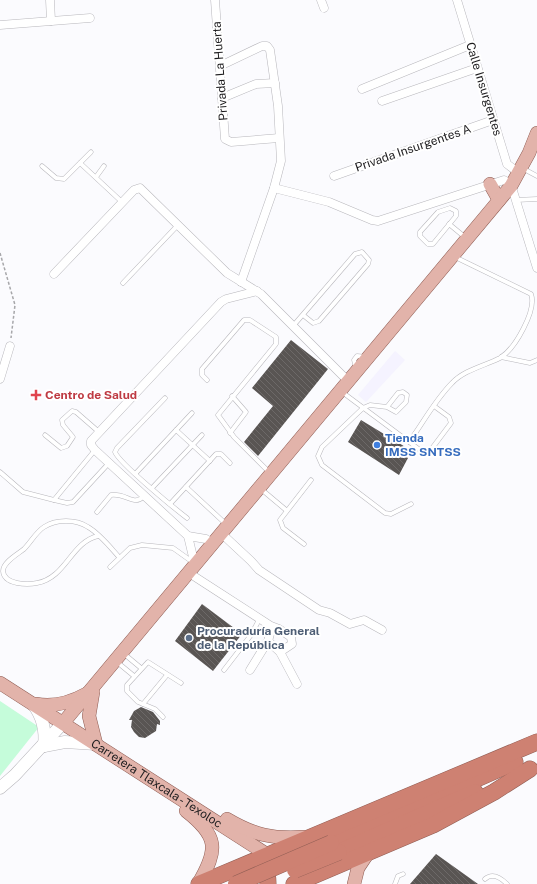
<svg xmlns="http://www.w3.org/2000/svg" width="537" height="884" viewBox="0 0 537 884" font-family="'Public Sans',sans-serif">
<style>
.built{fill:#f5f3ff}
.park{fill:#c5fcda}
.building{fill:url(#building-back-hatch)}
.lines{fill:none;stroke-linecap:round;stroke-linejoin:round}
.lane-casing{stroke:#b8b7bc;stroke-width:5}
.street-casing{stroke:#b8b7bc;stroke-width:9}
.secondary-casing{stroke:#b8b7bc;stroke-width:13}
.primary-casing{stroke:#905e55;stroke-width:14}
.highway-casing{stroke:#905e55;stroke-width:17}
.path{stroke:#a7a7aa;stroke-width:1.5;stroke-dasharray:3 2;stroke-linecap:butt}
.lane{stroke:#fff;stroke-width:4}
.street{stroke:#fff;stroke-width:8}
.secondary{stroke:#fff;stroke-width:12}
.primary{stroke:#e2b3aa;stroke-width:13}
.highway{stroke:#ce8172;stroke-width:16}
.highway-bridge-casing{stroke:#905e55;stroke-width:17;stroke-linecap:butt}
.highway-bridge{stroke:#ce8172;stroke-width:16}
.health-dot{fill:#e0444e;stroke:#fff;stroke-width:1.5}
.shop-dot{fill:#3f7fe0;stroke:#fff;stroke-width:1.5}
.service-dot{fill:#5c6f8a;stroke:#fff;stroke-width:1.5}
.labels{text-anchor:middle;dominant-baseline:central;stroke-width:4;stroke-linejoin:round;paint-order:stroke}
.street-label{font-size:12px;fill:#1d1c1e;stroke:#fff}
.health-label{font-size:12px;font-weight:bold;fill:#be3a42;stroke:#fff;text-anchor:start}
.shop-label{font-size:12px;font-weight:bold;fill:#366cbe;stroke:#fff;text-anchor:start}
.service-label{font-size:12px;font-weight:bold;fill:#4e5e75;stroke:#fff;text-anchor:start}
</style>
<defs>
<pattern id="building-back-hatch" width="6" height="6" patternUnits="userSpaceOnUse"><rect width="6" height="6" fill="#595553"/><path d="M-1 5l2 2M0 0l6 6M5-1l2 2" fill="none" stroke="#6d6968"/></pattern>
</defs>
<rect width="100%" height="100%" fill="#fbfbfe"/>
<polygon class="built" points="395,351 405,360 366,402 358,395"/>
<polygon class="park" points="0,701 39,727 0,776"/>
<g class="building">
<polygon points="291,340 328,369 258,456 244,442 273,406 252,388"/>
<polygon points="361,420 407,448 403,455 408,458 399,475 348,442"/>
<polygon points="202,604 242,634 213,671 175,641"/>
<polygon points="141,707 153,712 160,721 160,725 157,724 156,731 145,738 139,737 134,732 131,727 132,720 129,720 134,711"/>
<polygon points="436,854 478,884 410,884"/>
</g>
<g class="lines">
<defs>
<g id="lane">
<polyline points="80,163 122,202"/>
<polyline points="42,166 56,178 64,179 91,152"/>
<polyline points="522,168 537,176"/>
<polyline points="96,177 104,166"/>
<polyline points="516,200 537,199"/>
<polygon points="450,208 456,211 456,216 433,244 428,244 420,236 420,232 438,212"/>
<polyline points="449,224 466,238"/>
<polyline points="123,283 178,225"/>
<polyline points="293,326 355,254 362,252 369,260 368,264 319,321 313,323 303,315"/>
<polyline points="501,357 530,363 537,360"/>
<polyline points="356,368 354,360 357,356 367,357"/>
<polyline points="207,380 202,375 202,369 244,320 250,320 276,337 276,344 218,415 234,437 270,473"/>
<polyline points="342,392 424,453 430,451 451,423 449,417 434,406"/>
<path d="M 165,398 L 117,448 L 115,452 C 119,463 174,508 187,518"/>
<polyline points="387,407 398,393 403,392 407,395 406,402 396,412 387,407 370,405 363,408 322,447 318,456 322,465 385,513 391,514 411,504"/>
<polyline points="176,430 210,461"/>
<polyline points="230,433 246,412 232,396"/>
<polyline points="45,435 61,448 67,446 73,437 63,425 62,420 72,411 76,412 99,432"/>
<path d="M 409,442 C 423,423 435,400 452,383 C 464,370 484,366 500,358 C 515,349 537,310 531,294 L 455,257"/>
<polyline points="95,450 54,500 67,503 73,502 109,463"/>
<polyline points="0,472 23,492 54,500"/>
<polyline points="136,473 192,413"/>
<polyline points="186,487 227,525"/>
<polyline points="152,488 202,435"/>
<polyline points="261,489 286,510"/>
<polyline points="170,504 216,454 221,454 230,463"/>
<path d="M 97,512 L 111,495 C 127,493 134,507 144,496"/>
<path d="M 98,536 C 71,542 66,578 37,583 C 28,585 4,585 3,571 C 3,562 18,554 24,549 C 31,542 36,532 44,527 C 56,519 76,519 88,527 C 100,534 110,547 119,557"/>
<polyline points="304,544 283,528 280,520 311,480"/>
<polyline points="110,567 130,548 142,545 173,548 194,563"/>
<polyline points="123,653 141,668"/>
<polyline points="117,662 134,676"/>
<polyline points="224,670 251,635 260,618"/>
<polyline points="143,704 167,675"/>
<polyline points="163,717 155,709 138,702 127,691 127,685 148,662 181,683"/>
<path d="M 485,879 C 493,872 501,878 507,884"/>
<polyline points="395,884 398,876 403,874"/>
</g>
<g id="street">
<polyline points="50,0 51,21"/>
<polyline points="215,0 225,139 231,142 279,138"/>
<polyline points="321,0 324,8"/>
<polyline points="457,0 507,164 519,173"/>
<polyline points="0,25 90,18"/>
<polyline points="220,66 262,46 267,46 270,50 278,106 281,161 274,188 241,282"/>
<polyline points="362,89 470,45"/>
<polyline points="222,98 256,84 275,83"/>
<polyline points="382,101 477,68"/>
<polyline points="334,176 493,120"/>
<polyline points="274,188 329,202 372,220 378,221 504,180 509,183 513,191 537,268"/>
<polyline points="54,274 134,190 140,188 227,273 261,294 349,382"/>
<polyline points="0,379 10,346"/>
<polyline points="222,534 251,561 259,570 319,610 330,613 350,624 364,620 382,630"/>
<polyline points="188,536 193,557 198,563"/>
<polyline points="214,544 206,539 188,536 95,450 91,445 91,441 221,302 226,299 257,291"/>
<polyline points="189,573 271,626 279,629 291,637 292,644 280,652"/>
<polyline points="268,641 280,652 297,684"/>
<polyline points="250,670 268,641 272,627"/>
</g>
<g id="secondary">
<path d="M 33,704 C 43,717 46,730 44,746"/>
<polyline points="44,746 65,742 96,744"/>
<polyline points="0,788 15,775 63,723"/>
</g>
<g id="primary">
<polyline points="490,184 499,200"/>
<path id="s1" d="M 0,683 L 274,859"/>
<polyline points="93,692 89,716 96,744"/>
<path d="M 36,704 C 54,707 70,703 86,694"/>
<polyline points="63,723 511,186 529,153 537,133"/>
<path d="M 186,811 C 218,836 219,849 198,884"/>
<path d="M 227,819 C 254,835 272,839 304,837"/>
<polyline points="354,884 358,868 368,853"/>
</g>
<g id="highway">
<polyline points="331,843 515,762"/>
<polyline points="339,852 475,792"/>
<path d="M 257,863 C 266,865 268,875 268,884"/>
<polyline points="199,884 537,742"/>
<polyline points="294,884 433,825 494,792 530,769"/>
</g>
</defs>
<use href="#lane" class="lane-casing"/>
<use href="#street" class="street-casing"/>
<use href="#secondary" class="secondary-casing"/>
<use href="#primary" class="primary-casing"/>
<use href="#highway" class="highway-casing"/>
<polyline class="path" points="0,253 15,305 11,338"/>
<use href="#lane" class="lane"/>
<use href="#street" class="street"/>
<use href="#secondary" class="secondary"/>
<use href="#primary" class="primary"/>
<use href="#highway" class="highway"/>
<defs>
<g id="highway-bridge">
<polyline points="295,870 339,852"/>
<polyline points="236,884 331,843"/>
</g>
</defs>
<use href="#highway-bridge" class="highway-bridge-casing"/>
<use href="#highway-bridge" class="highway-bridge"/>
</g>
<path class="health-dot" d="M34 389h4v4h4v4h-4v4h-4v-4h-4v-4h4z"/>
<circle class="shop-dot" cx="377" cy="445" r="4"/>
<circle class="service-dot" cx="189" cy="638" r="4"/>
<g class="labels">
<g class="street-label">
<text transform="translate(220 71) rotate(-94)">Privada La Huerta</text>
<text transform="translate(484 89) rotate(73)">Calle Insurgentes</text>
<text transform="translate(413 148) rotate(-19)">Privada Insurgentes A</text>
<text stroke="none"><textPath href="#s1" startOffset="186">Carretera Tlaxcala - Texoloc</textPath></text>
</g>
<g class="health-label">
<text x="45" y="395">Centro de Salud</text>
</g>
<g class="shop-label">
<text x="385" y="438">Tienda<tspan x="385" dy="14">IMSS SNTSS</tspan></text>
</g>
<g class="service-label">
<text x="197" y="631">Procuraduría General<tspan x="197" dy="14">de la República</tspan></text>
</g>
</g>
</svg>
